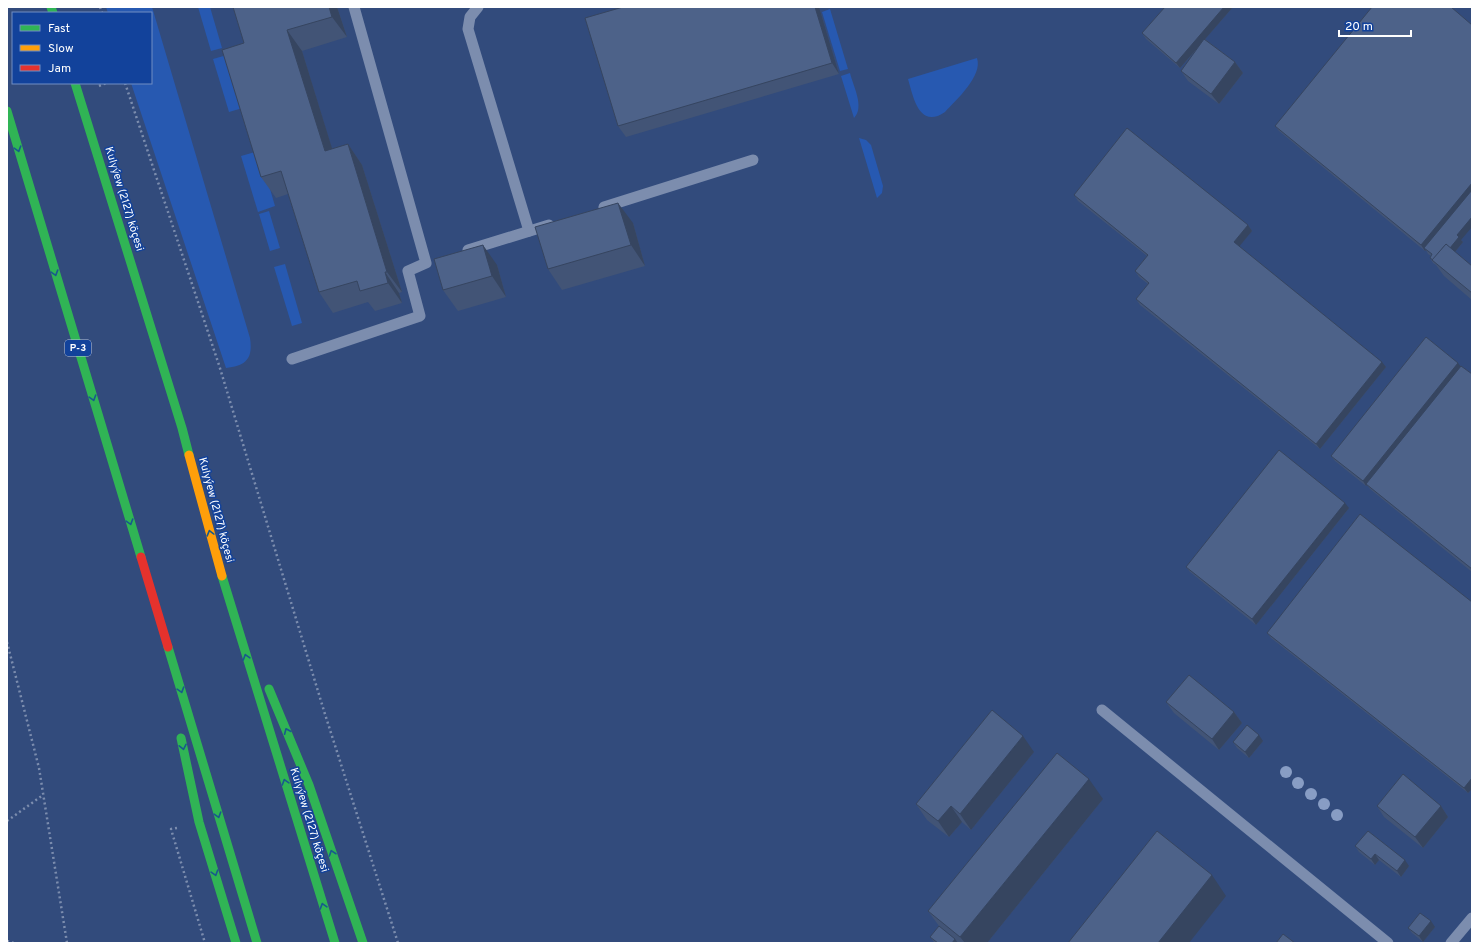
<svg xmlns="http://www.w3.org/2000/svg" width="1479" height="950" viewBox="0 0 1479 950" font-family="Overpass,sans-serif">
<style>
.green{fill:#2759b1}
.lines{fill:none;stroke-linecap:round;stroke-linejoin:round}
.path{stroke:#7c8dae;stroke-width:2.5;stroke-dasharray:2 3;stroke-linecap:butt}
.lane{stroke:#7c8dae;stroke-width:11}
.fast{stroke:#30b455;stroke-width:9}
.slow{stroke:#ff9f0a;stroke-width:9}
.jam{stroke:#e5322d;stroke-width:9}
.tree{fill:#889dc4}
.wall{fill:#425476}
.shaded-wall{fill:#364560}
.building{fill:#4d6289;stroke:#364560}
.oneway{stroke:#18598d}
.labels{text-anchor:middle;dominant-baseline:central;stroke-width:3;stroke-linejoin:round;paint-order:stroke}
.shield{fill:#12429b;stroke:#b8c6e1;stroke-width:1}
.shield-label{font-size:10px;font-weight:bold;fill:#fff}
.street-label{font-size:11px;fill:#fff;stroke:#12429b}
</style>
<rect width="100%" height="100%" fill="#324b7c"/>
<g class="green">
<path d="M 106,7 L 152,7 L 250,338 C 253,358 247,366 226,368 L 131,83 L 151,83 L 151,13 L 108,13 Z"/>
<polygon points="198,7 210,7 222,48 211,51"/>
<polygon points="830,9 848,69 840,71 822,12"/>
<polygon points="248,49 246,107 229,112 213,59"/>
<path d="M 977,58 C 983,76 956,100 945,112 C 919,130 913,96 908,79 Z"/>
<path d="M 850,73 C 853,86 865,107 854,118 L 841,76 Z"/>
<polygon points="859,138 866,140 871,145 883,186 882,193 877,198"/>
<polygon points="259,151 275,206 258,212 241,156"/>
<polygon points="269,211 280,248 270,251 259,214"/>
<polygon points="285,264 302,323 292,326 274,267"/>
</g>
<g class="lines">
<g class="path">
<polyline points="100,7 102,13"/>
<polyline points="125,83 219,365 324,711 398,943"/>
<polyline points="99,86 106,83"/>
<polyline points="7,642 39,768 67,943"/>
<polyline points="7,821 43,795"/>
<polyline points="177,828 171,829 205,943"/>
<polyline points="7,941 14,943"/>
</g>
<g class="lane">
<polyline points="478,7 470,17 468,29 529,231"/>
<polyline points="604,207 753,160"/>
<polyline points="468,250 549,225"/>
<polyline points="292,359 420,316 408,271 426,263 354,7"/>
<polyline points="1102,710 1388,943"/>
<polyline points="1451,943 1472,918"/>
</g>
<g class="fast">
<polyline points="51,7 53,13"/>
<polyline points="75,83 182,428 189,455"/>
<polyline points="7,111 141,557"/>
<polyline points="222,576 335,943"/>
<polyline points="168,647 257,943"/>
<polyline points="269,689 309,785 363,943"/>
<polyline points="181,738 199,822 236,943"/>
</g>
<polyline class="slow" points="189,455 222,576"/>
<polyline class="jam" points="141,557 168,647"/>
</g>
<g class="tree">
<circle cx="1286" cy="772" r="6"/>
<circle cx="1298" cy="783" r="6"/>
<circle cx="1311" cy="794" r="6"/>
<circle cx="1324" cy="804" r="6"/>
<circle cx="1337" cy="815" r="6"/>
</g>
<g class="wall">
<polygon points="233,7 337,7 347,37 302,51 332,149 348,144 362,165 402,292 399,293 402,303 375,311 368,302 333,313 319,292 288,194 276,198 261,177 244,43"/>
<polygon points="819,7 839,74 626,137 618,126"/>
<polygon points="1165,7 1233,7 1205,39 1235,62 1243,73 1219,104 1188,81 1181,71 1197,49 1180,68 1146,39 1142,33"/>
<polygon points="1275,126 1461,240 1463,242 1455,252 1472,266 1472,300 1444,276 1436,265 1433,263 1430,258 1431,256 1428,254 1426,250 1425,251 1279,131"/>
<polygon points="1074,195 1248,225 1252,231 1239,246 1386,367 1320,449 1140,305 1136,299 1148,284 1139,277 1135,271 1147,256 1078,201"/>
<polygon points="633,223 645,266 562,290 548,269"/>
<polygon points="497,265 506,297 458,311 443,290"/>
<polygon points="1461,367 1472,374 1472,572 1370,489 1367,485 1366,486 1335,461 1331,456"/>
<polygon points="1349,508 1256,625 1190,572 1186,567"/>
<polygon points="1472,602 1472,789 1468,793 1271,638 1267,633"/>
<polygon points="1166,702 1234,712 1242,723 1219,750 1174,713"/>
<polygon points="1263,741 1249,758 1237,748 1233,742"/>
<polygon points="1034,752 971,830 962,822 949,837 927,820 916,804"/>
<polygon points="1103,799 987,943 935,943 934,942 930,937 939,926 928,911"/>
<polygon points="1377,806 1441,806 1448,817 1423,848 1384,817"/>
<polygon points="1355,846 1409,866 1401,877 1379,860 1375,865 1359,852"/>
<polygon points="1435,927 1423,942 1412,933 1408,928"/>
</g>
<g class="shaded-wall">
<polygon points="329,7 337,7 347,37 332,17"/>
<polygon points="815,7 819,7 839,74 832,63"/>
<polygon points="1224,7 1233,7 1180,68 1176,63"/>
<polygon points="287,30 302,51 339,171 325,151"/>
<polygon points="1235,62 1243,73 1219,104 1211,94"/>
<polygon points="348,144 362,165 402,292 387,272"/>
<polygon points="1472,183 1472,193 1424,248 1426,250 1425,251 1421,245"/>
<polygon points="618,203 633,223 645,266 631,245"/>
<polygon points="1472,217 1472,227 1461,240 1463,242 1442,268 1437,263 1457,235"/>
<polygon points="1248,225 1252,231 1238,248 1234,242"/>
<polygon points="483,245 497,265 506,297 492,276"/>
<polygon points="385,272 399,293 402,303 388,283"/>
<polygon points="1382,362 1386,367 1320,449 1316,444"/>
<polygon points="1458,363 1462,368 1366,484 1367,485 1366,486 1363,481"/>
<polygon points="1345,503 1349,508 1256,625 1252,619"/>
<polygon points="1234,712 1242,723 1219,750 1212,739"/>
<polygon points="1259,735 1263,741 1249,758 1245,752"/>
<polygon points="1023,736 1034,752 971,830 960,814"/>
<polygon points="1472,778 1472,789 1468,793 1464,788"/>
<polygon points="1089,779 1103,799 987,943 965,943 960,937"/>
<polygon points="951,806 962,822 949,837 938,821"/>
<polygon points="1441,806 1448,817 1423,848 1415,837"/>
<polygon points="1375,854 1379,860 1375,865 1371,859"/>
<polygon points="1405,860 1409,866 1401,877 1397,871"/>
<polygon points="1212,875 1226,896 1189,943 1158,943"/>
<polygon points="1431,921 1435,927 1423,942 1419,936"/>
<polygon points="955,939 958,943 952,943"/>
</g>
<g class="building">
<polygon points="233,7 329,7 332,17 287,30 325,151 348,144 387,272 385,272 388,283 360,291 357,281 319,292 281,171 261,177 222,50 244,43"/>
<polygon points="623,7 815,7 832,63 618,126 585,18"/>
<polygon points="1165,7 1224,7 1176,63 1142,33"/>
<polygon points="1372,7 1451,7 1472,25 1472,183 1421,245 1275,126"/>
<polygon points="1204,39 1235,62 1211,94 1181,71"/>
<polygon points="1127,128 1248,225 1234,242 1382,362 1316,444 1136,299 1149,283 1135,271 1148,255 1074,195"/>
<polygon points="1472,190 1472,217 1457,235 1459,237 1450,248 1446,244 1433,260 1430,258 1432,254 1424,248"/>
<polygon points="618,203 631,245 548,269 535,227"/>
<polygon points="1446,244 1472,266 1472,293 1432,260"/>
<polygon points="483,245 492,276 443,290 434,259"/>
<polygon points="1426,337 1458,363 1363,481 1331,456"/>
<polygon points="1461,366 1472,374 1472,569 1366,484"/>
<polygon points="1279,450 1345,503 1252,619 1186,567"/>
<polygon points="1360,514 1472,602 1472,778 1464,788 1267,633"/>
<polygon points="1189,675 1234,712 1212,739 1166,702"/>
<polygon points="992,710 1023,736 960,814 951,806 938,821 916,804"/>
<polygon points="1247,725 1259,735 1245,752 1233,742"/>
<polygon points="1057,753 1089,779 960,937 928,911"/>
<polygon points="1403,774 1441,806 1415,837 1377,806"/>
<polygon points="1157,831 1212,875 1158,943 1068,943"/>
<polygon points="1368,831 1405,860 1397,871 1375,854 1371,859 1355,846"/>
<polygon points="1420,913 1431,921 1419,936 1408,928"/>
<polygon points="939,926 955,939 952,943 938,943 930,937"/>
<polygon points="1283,934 1295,943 1276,943"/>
</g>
<defs><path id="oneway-chevron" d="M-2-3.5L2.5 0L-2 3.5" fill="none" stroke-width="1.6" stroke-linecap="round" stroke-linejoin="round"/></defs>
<g class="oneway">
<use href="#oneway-chevron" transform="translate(18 149) rotate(73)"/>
<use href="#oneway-chevron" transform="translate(55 273) rotate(73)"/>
<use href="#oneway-chevron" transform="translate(93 398) rotate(73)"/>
<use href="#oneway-chevron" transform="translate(130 522) rotate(73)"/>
<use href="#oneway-chevron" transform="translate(210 533) rotate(-105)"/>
<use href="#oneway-chevron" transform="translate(246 657) rotate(-107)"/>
<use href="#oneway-chevron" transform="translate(181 690) rotate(73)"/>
<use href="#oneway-chevron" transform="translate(287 731) rotate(-113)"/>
<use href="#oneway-chevron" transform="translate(183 747) rotate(78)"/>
<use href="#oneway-chevron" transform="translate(285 782) rotate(-107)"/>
<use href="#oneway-chevron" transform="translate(218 815) rotate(73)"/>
<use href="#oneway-chevron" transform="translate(332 853) rotate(-109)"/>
<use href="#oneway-chevron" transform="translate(215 873) rotate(73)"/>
<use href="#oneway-chevron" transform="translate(323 906) rotate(-107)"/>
</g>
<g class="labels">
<rect class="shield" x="65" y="340" width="26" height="16" rx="3"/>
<g class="shield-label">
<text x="78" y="348">P-3</text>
</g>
<g class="street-label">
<text transform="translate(124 199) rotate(73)">Kulyýew (2127) köçesi</text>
<text transform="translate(216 510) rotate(75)">Kulyýew (2127) köçesi</text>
<text transform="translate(309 820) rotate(73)">Kulyýew (2127) köçesi</text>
</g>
</g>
<rect width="1479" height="950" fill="none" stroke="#ffffff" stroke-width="16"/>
<rect x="12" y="12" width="140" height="72" fill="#12429b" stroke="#718ec3"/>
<rect x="20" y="25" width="20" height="6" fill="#30b455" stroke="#718ec3"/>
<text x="48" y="32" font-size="12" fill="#ffffff">Fast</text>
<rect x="20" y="45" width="20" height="6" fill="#ff9f0a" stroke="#718ec3"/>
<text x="48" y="52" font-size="12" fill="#ffffff">Slow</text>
<rect x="20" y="65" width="20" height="6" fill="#e5322d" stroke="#718ec3"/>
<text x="48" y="72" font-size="12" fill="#ffffff">Jam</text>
<path d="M1339 30v6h72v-6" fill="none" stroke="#ffffff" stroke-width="2"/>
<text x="1345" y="30" font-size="12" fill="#ffffff" stroke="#12429b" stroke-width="3" paint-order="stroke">20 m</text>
</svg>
